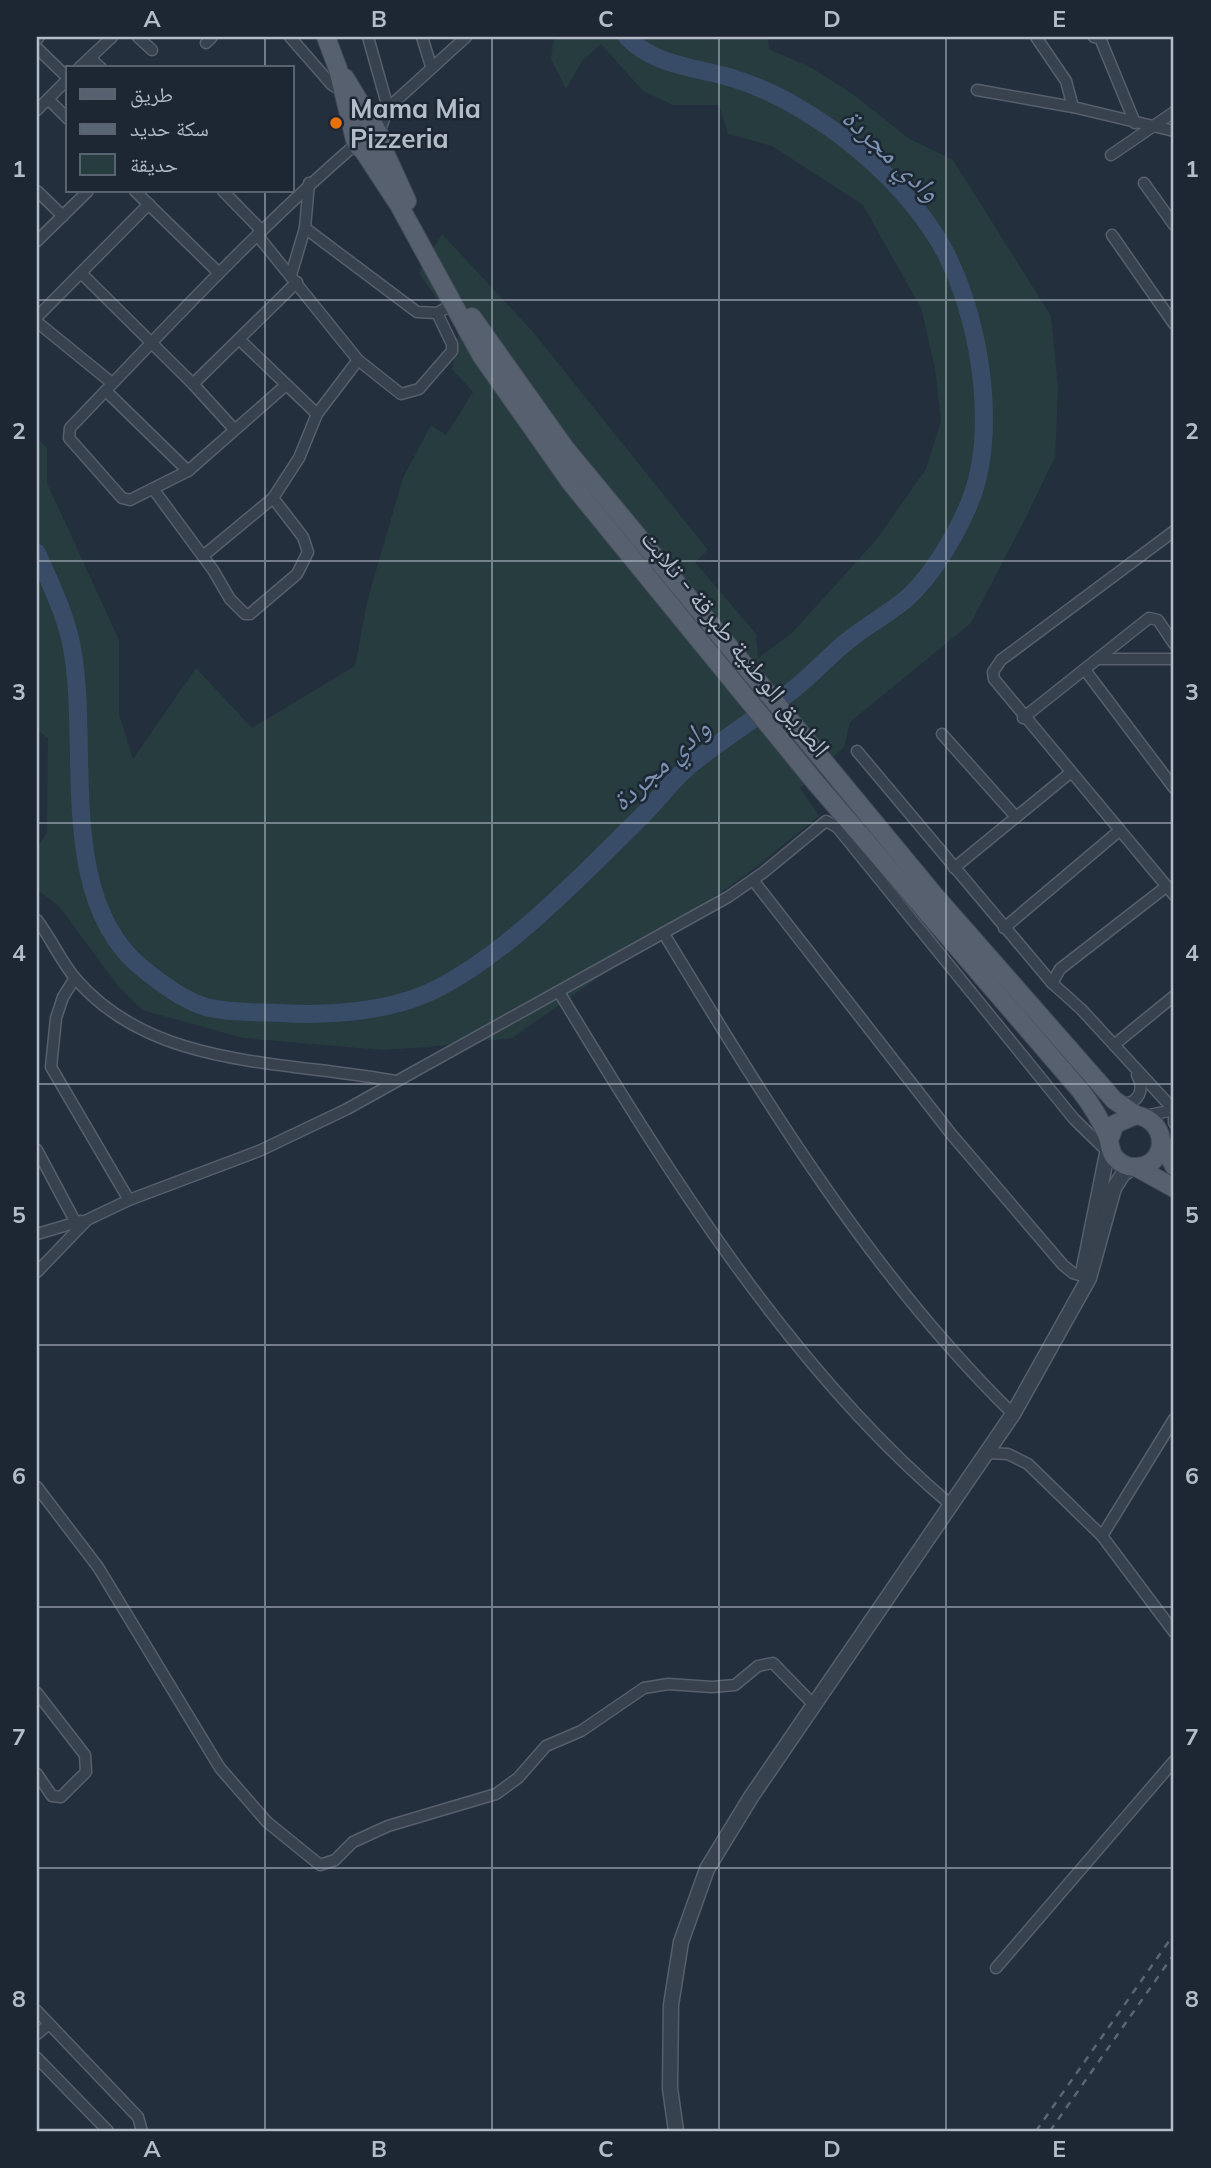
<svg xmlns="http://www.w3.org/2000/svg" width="1211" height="2168" viewBox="0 0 1211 2168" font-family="Mulish,'Noto Naskh Arabic',sans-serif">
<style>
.green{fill:#263c3f}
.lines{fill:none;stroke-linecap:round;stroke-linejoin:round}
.river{stroke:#394c67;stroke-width:18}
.minor-casing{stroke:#565f6c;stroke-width:13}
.tertiary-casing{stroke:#565f6c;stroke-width:17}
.primary-casing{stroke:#414a57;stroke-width:20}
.minor{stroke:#38414e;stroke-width:10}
.tertiary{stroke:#38414e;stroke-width:14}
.primary{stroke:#56606e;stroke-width:18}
.rail{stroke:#5a6575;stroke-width:2.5;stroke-dasharray:7 7;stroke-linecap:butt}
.grid{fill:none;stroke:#b4bcc9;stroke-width:2;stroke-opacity:0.55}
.food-dot{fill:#e8710a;stroke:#1d2633;stroke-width:2.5}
.labels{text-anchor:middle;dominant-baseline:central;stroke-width:5;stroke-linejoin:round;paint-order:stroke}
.poi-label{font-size:26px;font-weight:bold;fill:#b4bcc9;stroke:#1d2633;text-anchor:start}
.street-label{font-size:26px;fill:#b4bcc9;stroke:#1d2633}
.water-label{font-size:28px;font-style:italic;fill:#7c92b1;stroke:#1d2633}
.neatline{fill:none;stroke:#b4bcc9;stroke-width:2.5}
.grid-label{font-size:23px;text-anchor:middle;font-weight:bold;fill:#b4bcc9}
</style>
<rect width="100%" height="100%" fill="#242f3e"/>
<polygon class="green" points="554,37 768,37 769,49 812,68 854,95 908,138 953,160 1051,316 1058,388 1055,457 1024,521 971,623 850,722 844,747 800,788 819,816 751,871 512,1038 428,1047 383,1050 243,1038 142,1010 118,986 58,905 37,890 37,848 47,832 48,739 37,729 37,438 47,448 47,483 119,640 119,714 133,759 196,668 252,728 355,666 368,598 403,478 431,425 446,435 473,392 452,369 459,331 419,273 442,234 533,332 708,550 695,562 756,634 758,658 791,634 876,540 926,469 941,421 935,368 921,308 863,205 772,146 728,134 719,105 673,105 643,91 601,44 582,61 566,89 551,59"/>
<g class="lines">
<path class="river" d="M 37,553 C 51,585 68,619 73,654 C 89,751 57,899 142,968 C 159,982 185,1001 206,1007 C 229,1013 257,1012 281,1013 C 328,1016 384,1012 428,993 C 503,959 583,874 642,816 C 659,799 674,777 694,762 C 724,738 758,717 789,693 C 809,678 826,659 845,643 C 864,627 887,615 906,599 C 930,578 953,540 966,511 C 999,441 982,330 950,262 C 914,184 816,104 735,79 C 697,67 656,67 627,37"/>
<defs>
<g id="minor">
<polyline points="138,37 152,50"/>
<polyline points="290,37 332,85 344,92"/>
<polyline points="368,37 388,108"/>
<polyline points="422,37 431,66"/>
<polyline points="1036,37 1066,81 1073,107"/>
<polyline points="1094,37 1100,38 1135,123"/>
<polyline points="37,39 39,37"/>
<polyline points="206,43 212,37"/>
<polyline points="37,48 68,78"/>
<polyline points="90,58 101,68"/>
<polyline points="79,68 112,37"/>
<polyline points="977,90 1073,107 1174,131"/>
<polyline points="49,100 68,119"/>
<polyline points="37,110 68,79"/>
<polyline points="379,133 388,108 466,37"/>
<polyline points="1111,155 1174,112"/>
<polyline points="1144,183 1174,225"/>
<polyline points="37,191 63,216"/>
<polyline points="135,191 219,273"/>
<polyline points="223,191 262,231"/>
<polyline points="305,228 417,312 437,313 452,305"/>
<polyline points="1112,235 1174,324"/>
<polyline points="258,236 358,360 401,394 419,389 452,351 452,344 437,313"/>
<polyline points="37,241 88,191"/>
<polyline points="81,273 193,384 234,429"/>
<polyline points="291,275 305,228 309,183"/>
<polyline points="37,317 149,204"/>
<polyline points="37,322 112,383"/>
<polyline points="241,341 317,414"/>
<polyline points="193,384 297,282"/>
<path d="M 286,385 L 188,471 L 130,500 L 122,498 L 69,438 L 70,428 C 163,331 254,232 356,144"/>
<polyline points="106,391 188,471"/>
<polyline points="154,490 213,570 230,599 245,614 250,614 297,574 308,552 303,537 273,498"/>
<polyline points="1174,531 1001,660 993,672 994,679 1174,895"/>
<polyline points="203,556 273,498 299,458 317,414 358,360"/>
<polyline points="1099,659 1174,659"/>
<polyline points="1085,670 1174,788"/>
<polyline points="1023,718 1149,618 1158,620 1174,644"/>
<polyline points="942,734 1016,817"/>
<polyline points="857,751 1052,983 1081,1009 1174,1110 1174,1123"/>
<polyline points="954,868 1070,773"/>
<polyline points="753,880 952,1135 1063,1265 1073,1273 1089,1278"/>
<path d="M 37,920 C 51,938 60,960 75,978 C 153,1070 287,1060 395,1081"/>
<polyline points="1004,928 1119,831"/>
<path d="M 664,934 C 767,1103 871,1275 1013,1414"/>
<polyline points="75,978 63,997 56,1018 51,1067 129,1200"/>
<polyline points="1052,983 1060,969 1167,886"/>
<path d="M 559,992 C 668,1172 790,1369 951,1505"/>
<polyline points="1114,1045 1174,996"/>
<path d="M 1120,1102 L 1130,1103 C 1142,1097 1143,1086 1137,1075"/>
<polyline points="1144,1116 1174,1110"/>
<polyline points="37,1150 76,1223"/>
<polyline points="37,1234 81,1221"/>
<polyline points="37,1272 87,1220 129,1200 259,1151 347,1109 728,897 764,872 826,821 837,827 1074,1119 1112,1156"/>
<polyline points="987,1453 1008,1454 1028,1464 1102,1536 1174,1632"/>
<polyline points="37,1487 98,1567 220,1768 267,1822 320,1865 335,1860 353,1842 388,1826 496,1794 518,1778 546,1746 581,1731 644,1688 668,1684 712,1687 735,1685 758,1666 773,1663 814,1705"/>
<polyline points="1102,1536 1174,1419"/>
<polyline points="37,1693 85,1755 86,1772 61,1797 52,1796 37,1774"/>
<polyline points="996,1968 1174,1761"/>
<polyline points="37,2011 138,2117 142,2131"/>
<polyline points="37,2034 48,2025"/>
<polyline points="37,2058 108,2131"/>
</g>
<g id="tertiary">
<polyline points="1084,1268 1109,1144"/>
<polyline points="676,2131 670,2088 671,2005 681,1942 707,1869 751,1797 1013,1414 1089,1278 1114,1188 1123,1174 1133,1167"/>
</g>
<g id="primary">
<polyline points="326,37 338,69 355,140"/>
<polyline points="345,78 376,129"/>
<circle cx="368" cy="139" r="12"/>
<polyline points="380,142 407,201"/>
<path d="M 363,150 L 399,205 L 481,355 L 571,483 L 815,782 L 1080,1090 C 1091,1104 1101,1121 1108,1137 C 1110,1144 1110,1152 1115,1158 C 1120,1163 1127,1167 1134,1167 C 1168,1168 1171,1121 1136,1115 L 1115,1124 L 1109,1140"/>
<polyline points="472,317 565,448 936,897 1114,1100 1136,1115"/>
<polyline points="1161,1141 1174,1166"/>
<polyline points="1136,1167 1174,1188"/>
</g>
</defs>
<use href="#minor" class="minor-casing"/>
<use href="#tertiary" class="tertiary-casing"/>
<use href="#primary" class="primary-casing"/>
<use href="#minor" class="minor"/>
<use href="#tertiary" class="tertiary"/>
<use href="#primary" class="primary"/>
<g class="rail">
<polyline points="1036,2131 1174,1934"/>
<polyline points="1050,2131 1174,1954"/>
</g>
</g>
<path class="grid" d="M 265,37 L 265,68M 492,37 L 492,2131M 719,37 L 719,2131M 946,37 L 946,2131M 265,191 L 265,2131M 37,300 L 1174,300M 37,561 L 1174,561M 37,823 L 1174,823M 37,1084 L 1174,1084M 37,1345 L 1174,1345M 37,1607 L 1174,1607M 37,1868 L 1174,1868"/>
<circle class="food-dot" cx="336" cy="123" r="7"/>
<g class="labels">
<g class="poi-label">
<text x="350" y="108">Mama Mia<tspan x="350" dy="30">Pizzeria</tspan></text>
</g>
<g class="street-label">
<text transform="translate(736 643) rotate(51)">الطريق الوطنية طبرقة - تلابت</text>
</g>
<g class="water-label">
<text transform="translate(892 154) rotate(43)">وادي مجردة</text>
<text transform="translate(660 764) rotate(-42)">وادي مجردة</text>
</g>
</g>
<rect width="1211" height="2168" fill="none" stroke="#1d2633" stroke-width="77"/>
<rect x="66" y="66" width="228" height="126" fill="#1d2633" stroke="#59626f" stroke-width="2"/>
<rect x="80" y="89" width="35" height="10" fill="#56606e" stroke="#59626f" stroke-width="2"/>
<text x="130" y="102" font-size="21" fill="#b4bcc9">طريق</text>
<rect x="80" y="124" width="35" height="10" fill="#5a6575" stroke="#59626f" stroke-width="2"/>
<text x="130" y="136" font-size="21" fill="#b4bcc9">سكة حديد</text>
<rect x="80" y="154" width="35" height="21" fill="#263c3f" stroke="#59626f" stroke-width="2"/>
<text x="130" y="172" font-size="21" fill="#b4bcc9">حديقة</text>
<rect x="38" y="38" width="1134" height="2092" class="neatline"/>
<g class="grid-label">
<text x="152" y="27">A</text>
<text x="379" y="27">B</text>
<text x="606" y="27">C</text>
<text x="832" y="27">D</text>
<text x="1059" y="27">E</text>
<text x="19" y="177">1</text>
<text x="1192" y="177">1</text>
<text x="19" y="439">2</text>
<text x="1192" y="439">2</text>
<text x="19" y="700">3</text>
<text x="1192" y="700">3</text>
<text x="19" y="961">4</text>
<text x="1192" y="961">4</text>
<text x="19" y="1223">5</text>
<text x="1192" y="1223">5</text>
<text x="19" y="1484">6</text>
<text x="1192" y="1484">6</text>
<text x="19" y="1745">7</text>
<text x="1192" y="1745">7</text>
<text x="19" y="2007">8</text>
<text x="1192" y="2007">8</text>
<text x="152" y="2157">A</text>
<text x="379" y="2157">B</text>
<text x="606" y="2157">C</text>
<text x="832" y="2157">D</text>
<text x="1059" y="2157">E</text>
</g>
</svg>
